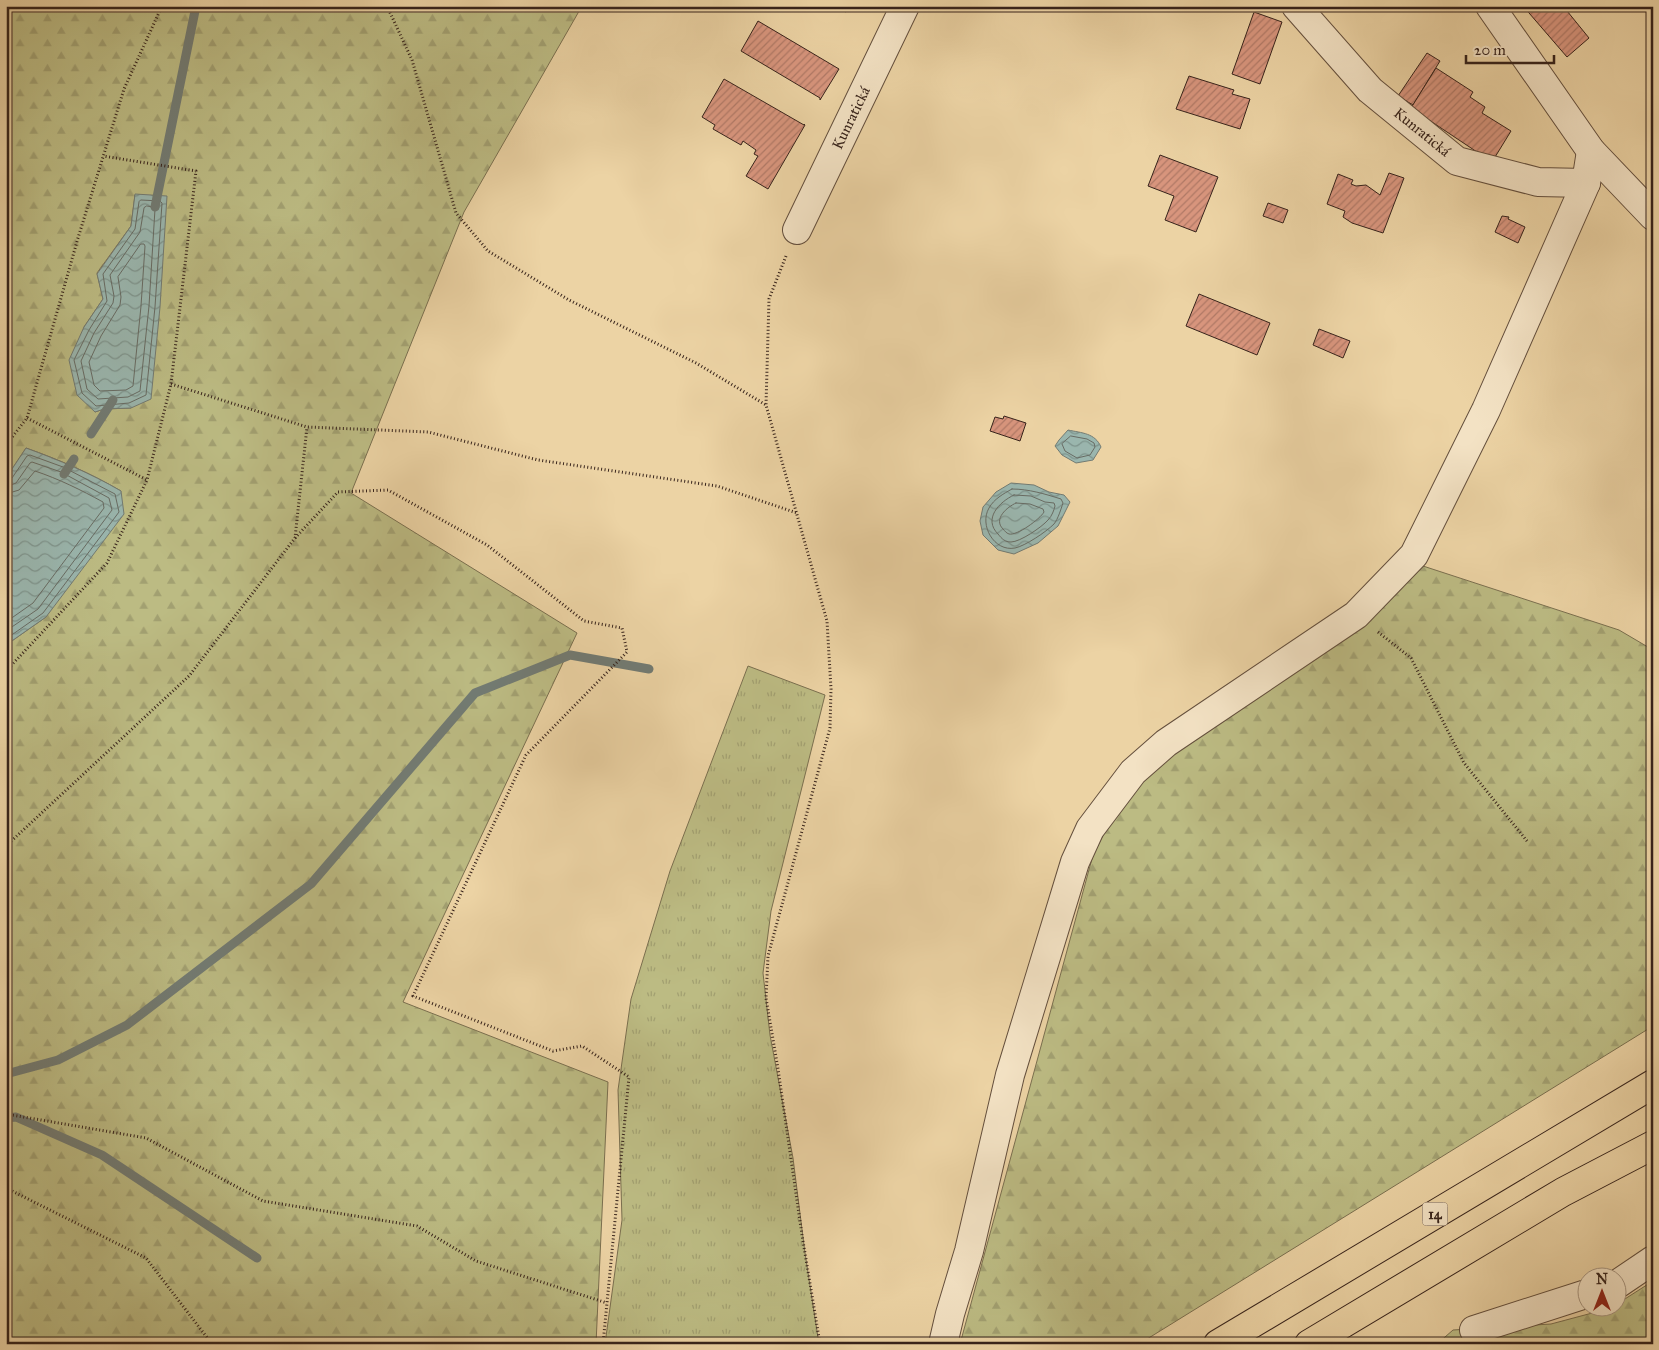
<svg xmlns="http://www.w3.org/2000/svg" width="1659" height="1350" viewBox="0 0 1659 1350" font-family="'IM FELL Great Primer',serif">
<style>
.grass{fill:url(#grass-tufts);stroke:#7a6f4f}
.forest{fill:url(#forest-firs);stroke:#7a6f4f;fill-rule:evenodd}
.water{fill:url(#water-waves);stroke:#727b73}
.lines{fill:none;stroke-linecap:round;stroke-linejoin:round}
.shore{stroke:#686c64;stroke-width:1}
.stream{stroke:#727b73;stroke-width:9}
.building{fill:url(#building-hatch);stroke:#37231b}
.minor-casing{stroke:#644f3d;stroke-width:30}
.highway-casing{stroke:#37231b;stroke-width:30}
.path{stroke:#37231b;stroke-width:3;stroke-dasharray:1 2.5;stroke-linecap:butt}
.minor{stroke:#f3e2c4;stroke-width:28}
.highway{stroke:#ecd3a4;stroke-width:28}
.labels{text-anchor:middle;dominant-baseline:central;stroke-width:5;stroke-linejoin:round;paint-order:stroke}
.shield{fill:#f3e2c4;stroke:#6f5c4e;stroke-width:1}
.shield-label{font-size:14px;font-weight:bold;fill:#37231b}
.street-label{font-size:15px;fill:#37231b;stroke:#f3e2c4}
</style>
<defs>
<pattern id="grass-tufts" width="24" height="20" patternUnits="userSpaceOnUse" patternTransform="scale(1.25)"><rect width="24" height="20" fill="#bcbb83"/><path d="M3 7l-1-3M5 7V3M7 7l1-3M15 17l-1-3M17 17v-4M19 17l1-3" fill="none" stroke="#a2a071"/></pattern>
<pattern id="forest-firs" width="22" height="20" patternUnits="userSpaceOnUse" patternTransform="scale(1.25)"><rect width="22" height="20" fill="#bcbb83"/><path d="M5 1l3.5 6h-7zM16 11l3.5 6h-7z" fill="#a2a071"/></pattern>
<pattern id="water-waves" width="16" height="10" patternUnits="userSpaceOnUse" patternTransform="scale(1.25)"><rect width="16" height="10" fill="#9ab6ae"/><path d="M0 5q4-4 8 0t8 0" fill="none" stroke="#7e948d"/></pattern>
<pattern id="building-hatch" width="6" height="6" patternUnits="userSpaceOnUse" patternTransform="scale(1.25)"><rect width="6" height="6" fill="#d8957d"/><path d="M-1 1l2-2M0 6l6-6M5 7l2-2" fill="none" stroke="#b07966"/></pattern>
</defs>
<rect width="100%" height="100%" fill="#ecd3a4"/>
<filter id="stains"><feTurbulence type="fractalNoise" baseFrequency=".004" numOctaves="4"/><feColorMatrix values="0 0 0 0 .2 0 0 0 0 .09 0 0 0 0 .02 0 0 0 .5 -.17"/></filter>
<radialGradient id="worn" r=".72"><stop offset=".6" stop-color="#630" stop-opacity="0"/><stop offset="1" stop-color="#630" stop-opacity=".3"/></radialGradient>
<polygon class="grass" points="748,666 825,695 771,911 763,973 770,1035 793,1158 805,1253 819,1344 605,1344 622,1220 618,1090 631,999 670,871"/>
<g class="forest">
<path d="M 6,6 L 582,6 L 464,212 L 351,493 L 577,633 L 403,1002 L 608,1082 L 596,1344 L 6,1344 L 6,645 L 46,617 L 121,491 C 90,473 60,460 26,448 L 6,478 ZM 135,195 L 131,408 L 104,409 L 95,412 L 84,327 L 103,299 L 97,273 L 131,226 Z"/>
<polygon points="1423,566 1619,630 1653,650 1653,1026 1139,1344 960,1344 1093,855 1117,809 1157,765 1350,634"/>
<polygon points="1653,1281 1653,1344 1437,1344 1453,1330 1551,1324 1611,1308 1616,1308 1617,1304"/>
</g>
<g class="water">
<polygon points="135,194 167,196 160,307 151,399 131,408 104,409 95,412 77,395 69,360 84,327 103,299 97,274 131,226"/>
<path d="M 1068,430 C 1082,433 1095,433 1101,447 L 1093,460 L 1076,463 L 1062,455 L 1055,446 L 1059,440 Z"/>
<path d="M 26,448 C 59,460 90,473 121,491 L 124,514 L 46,617 L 6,645 L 6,478 Z"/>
<polygon points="1011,483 1034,485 1049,492 1064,495 1070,502 1058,526 1038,543 1014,554 998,550 983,535 980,521 983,507 996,492"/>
</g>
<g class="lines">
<g class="shore">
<polygon points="141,200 160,201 162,203 155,307 146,395 129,403 96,406 82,393 74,360 89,330 107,301 103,274 135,229 139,202"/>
<polygon points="147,206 153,207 155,209 149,306 140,391 128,397 98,399 87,389 81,361 94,333 113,303 114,296 110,275 140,232 144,208"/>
<polygon points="141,244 144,244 145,246 141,306 133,386 126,390 100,391 94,385 89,362 101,336 120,305 121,297 118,277"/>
<polygon points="1071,436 1087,439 1094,443 1095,447 1090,455 1077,458 1065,451 1062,444"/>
<polyline points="6,480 12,478 27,456 30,455 63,467 115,494 119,512 43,613 6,639"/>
<polyline points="6,487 16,483 30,463 32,462 61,472 109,498 112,510 38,609 6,631"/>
<path d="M 1012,489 C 1029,489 1045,494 1061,499 L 1063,503 C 1061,509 1058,519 1054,524 C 1046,532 1025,546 1015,548 C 994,552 979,525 989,508 C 994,499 1003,494 1012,489 Z"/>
<path d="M 6,494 L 19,490 L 35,471 C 59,479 81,490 103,502 L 104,508 L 33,603 L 6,622"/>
<path d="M 1014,495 L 1031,496 L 1045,502 L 1054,503 L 1055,506 C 1054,510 1052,516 1048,520 C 1042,527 1020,542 1011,542 C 1005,542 1002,539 998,534 C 983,519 999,502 1014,495 Z"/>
<path d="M 1016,503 L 1030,504 L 1043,509 L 1044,512 C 1040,519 1017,536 1009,534 C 1006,533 1005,531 1003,529 C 993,519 1007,507 1016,503 Z"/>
</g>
<g class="stream">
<polyline points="155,207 196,6"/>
<polyline points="91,434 113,400"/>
<polyline points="64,474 74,459"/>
<polyline points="6,1074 58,1060 127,1025 311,884 475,693 570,655 649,669"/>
<polyline points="6,1118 16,1117 102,1155 257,1258"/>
</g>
</g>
<g class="building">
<polygon points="835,6 849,6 846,12"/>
<polygon points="1523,6 1563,6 1589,38 1567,57"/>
<polygon points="1254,12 1282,22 1260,84 1232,74"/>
<polygon points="758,21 839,69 820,100 820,98 741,51"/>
<polygon points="1427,53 1440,61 1413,105 1398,96"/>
<polygon points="1436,68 1473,92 1470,97 1485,107 1482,113 1511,131 1492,162 1411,108"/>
<polygon points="1189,76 1234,90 1232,94 1250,99 1240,129 1176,109"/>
<polygon points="724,79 804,125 804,124 805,125 768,189 746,176 758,156 754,154 756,150 743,141 741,145 713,129 715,125 702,117"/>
<polygon points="1160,155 1218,177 1196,232 1165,220 1174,196 1148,186"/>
<polygon points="1389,173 1404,178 1383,233 1352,223 1343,217 1345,211 1327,204 1338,174 1353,180 1351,184 1356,186 1366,185 1380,195"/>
<polygon points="1268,203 1288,210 1283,223 1263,216"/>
<polygon points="1502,216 1509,217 1508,219 1525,227 1518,243 1495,232"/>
<polygon points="1199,294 1270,323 1257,355 1186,326"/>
<polygon points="1319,329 1350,341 1343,358 1313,345"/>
<polygon points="1004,416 1026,423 1020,441 990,431 995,417 1003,419"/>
</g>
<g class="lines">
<defs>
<g id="minor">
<polyline points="1296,6 1370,90 1457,161 1538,182 1586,183"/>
<polyline points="1490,6 1591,151 1653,216"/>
<polyline points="797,230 905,6"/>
<polyline points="1616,1285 1653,1260"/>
<polyline points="1474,1330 1586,1294"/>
<polyline points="943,1344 950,1314 969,1251 1010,1075 1075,862 1090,829 1133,772 1166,743 1356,615 1414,555 1486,410 1586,183 1591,151"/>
</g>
<g id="highway">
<polyline points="1218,1344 1653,1084"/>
<polyline points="1309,1344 1563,1192 1653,1145"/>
</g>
</defs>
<use href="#minor" class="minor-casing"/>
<use href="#highway" class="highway-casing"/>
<g class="path">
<polyline points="387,6 412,60 456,213 488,251 569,300 696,363 766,405"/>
<polyline points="786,256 769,299 766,405 827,621 831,689 830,728 768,956 766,998 778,1069 802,1235 820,1344"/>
<polyline points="171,384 307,427 428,432 538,460 717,486 797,513"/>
<polyline points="27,418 147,480"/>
<polyline points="6,445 27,418 78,238 124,89 162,6"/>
<polyline points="295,538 338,492 388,490 487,545 584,621 622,628 627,652 526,755 413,996 553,1051 582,1046 629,1077 603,1344"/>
<polyline points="1378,632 1411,658 1464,763 1527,841"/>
<polyline points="6,671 107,563 147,480 171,384 196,171 103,156"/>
<polyline points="6,846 189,676 295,538 307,427"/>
<polyline points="6,1114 146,1138 263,1201 417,1226 476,1261 607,1303"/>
<polyline points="6,1188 146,1258 212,1344"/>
</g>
<use href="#minor" class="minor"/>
<use href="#highway" class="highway"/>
</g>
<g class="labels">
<rect class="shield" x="1422.5" y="1202.5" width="25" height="23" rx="4"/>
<g class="shield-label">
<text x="1435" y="1214">14</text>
</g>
<g class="street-label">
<text transform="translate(851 118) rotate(-64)">Kunratická</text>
<text transform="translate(1422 132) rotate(39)">Kunratická</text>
</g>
</g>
<rect width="1659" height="1350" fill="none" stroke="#ecd3a4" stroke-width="25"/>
<rect x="8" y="8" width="1644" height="1335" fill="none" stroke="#37231b" stroke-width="2.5"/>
<rect x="12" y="12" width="1634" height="1325" fill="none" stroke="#37231b"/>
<g transform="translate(1602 1292)"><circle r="24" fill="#f3e2c4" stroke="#a89680"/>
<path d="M0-4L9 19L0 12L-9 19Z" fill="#8f2418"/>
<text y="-8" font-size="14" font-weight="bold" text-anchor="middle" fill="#37231b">N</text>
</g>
<path d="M1466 55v8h88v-8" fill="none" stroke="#37231b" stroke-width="2.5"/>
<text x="1474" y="55" font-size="15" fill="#37231b" stroke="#f3e2c4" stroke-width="4" paint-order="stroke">20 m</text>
<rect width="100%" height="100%" filter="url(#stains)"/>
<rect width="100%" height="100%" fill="url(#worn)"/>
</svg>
